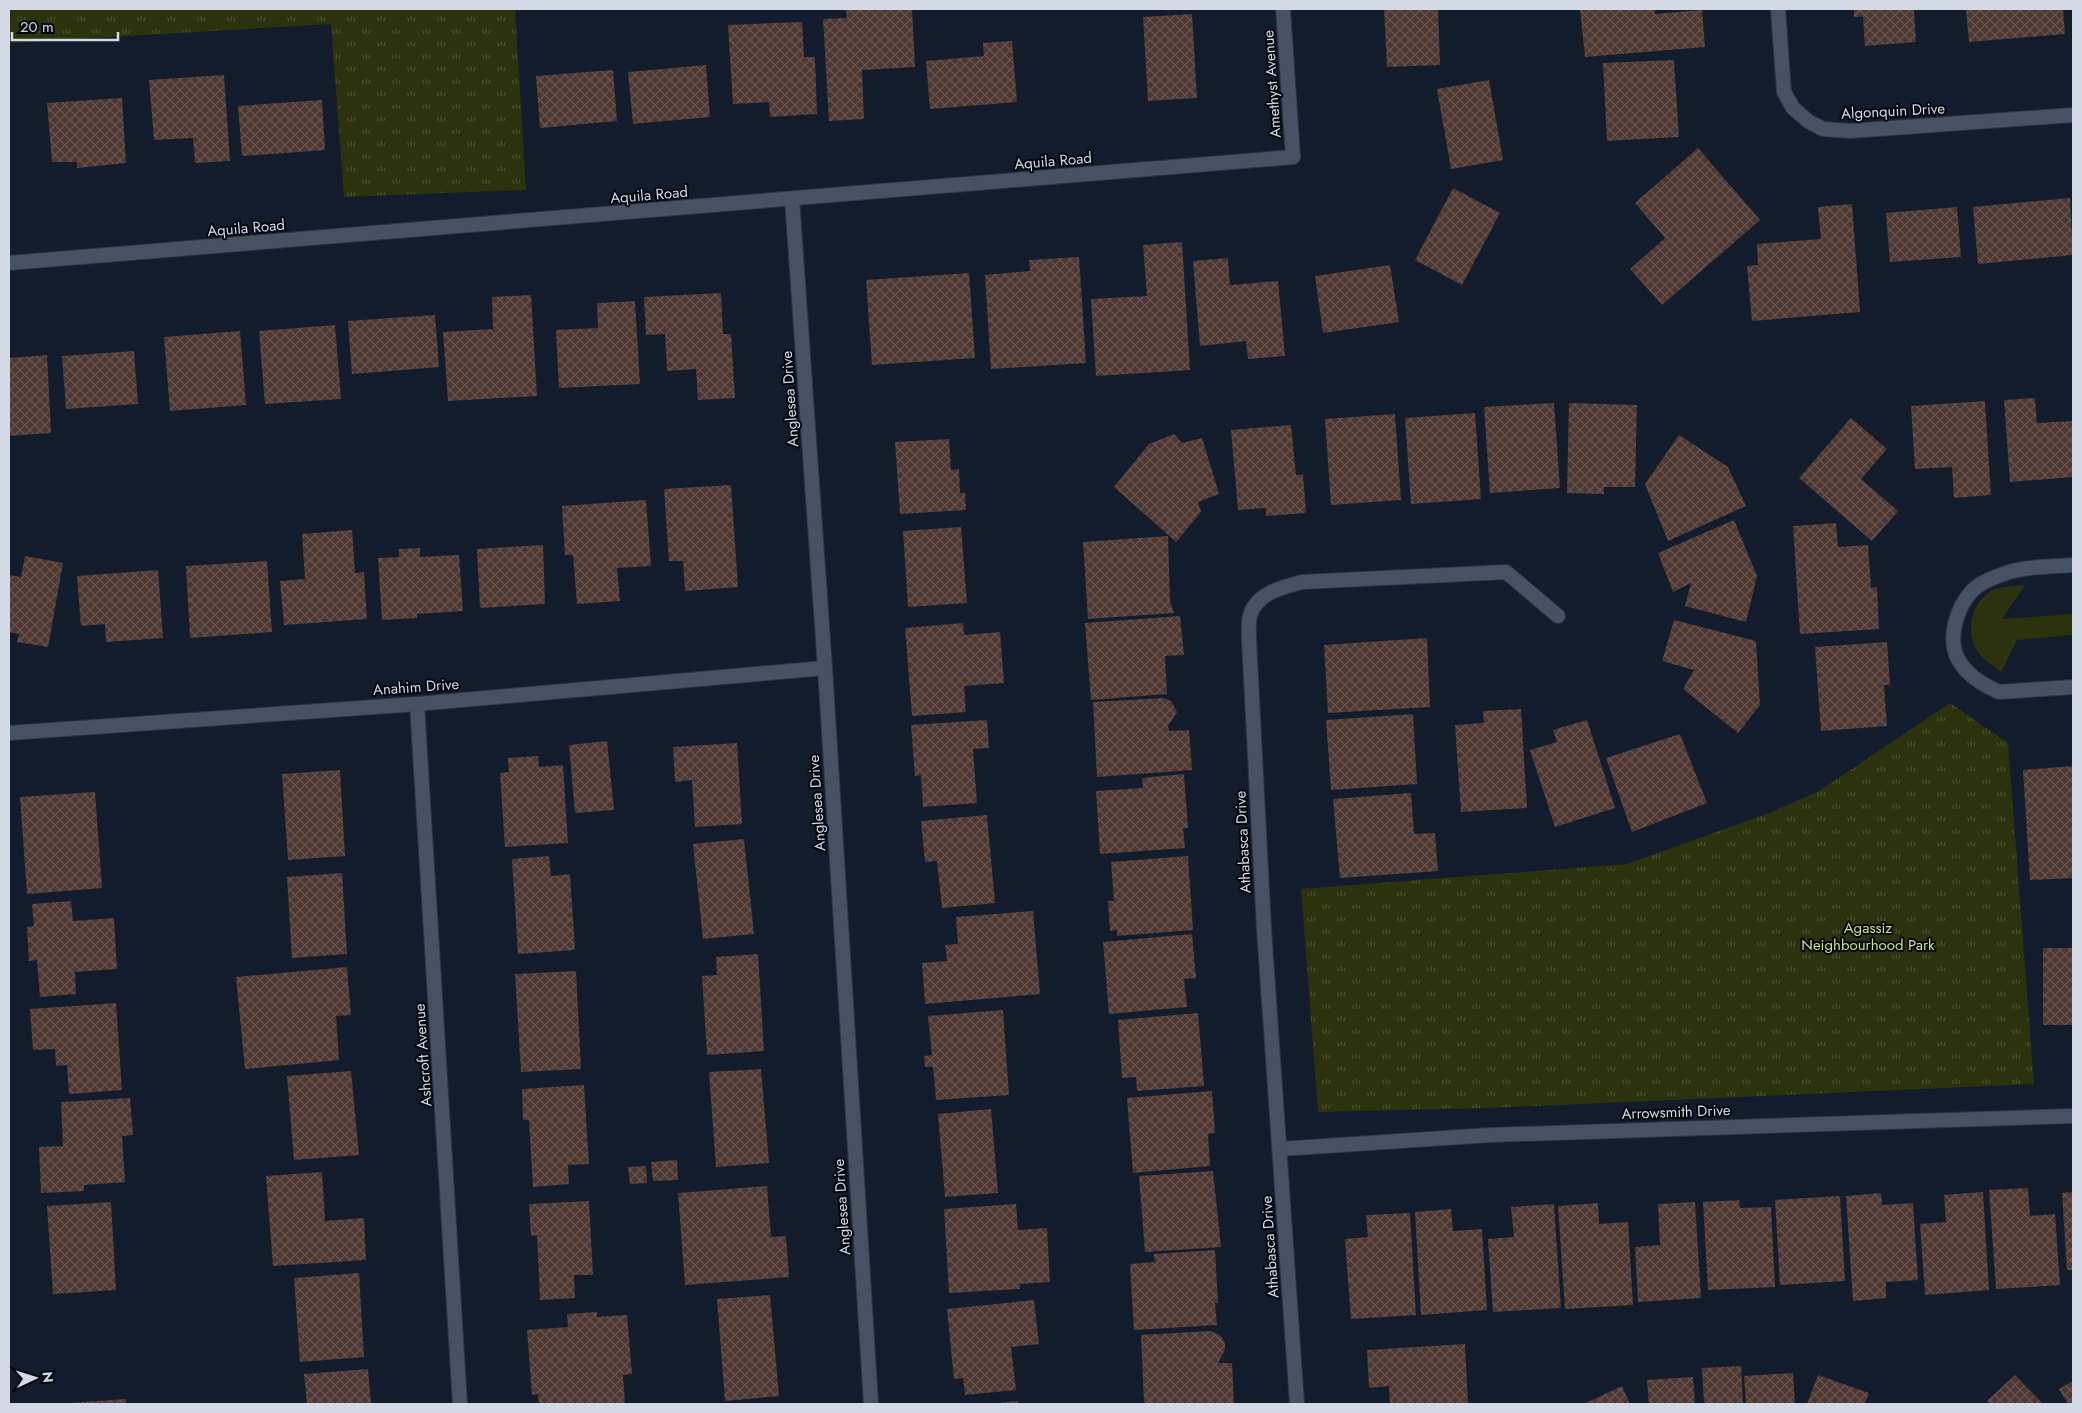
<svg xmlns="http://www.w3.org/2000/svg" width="2082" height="1413" viewBox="0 0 2082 1413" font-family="Jost,sans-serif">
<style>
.grass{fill:#2b320d}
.park{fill:url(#park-tufts)}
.building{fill:url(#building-cross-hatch)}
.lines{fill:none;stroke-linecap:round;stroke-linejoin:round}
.minor-casing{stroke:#303542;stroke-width:16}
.minor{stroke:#475164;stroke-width:14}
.labels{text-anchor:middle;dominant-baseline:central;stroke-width:4;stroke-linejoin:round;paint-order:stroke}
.street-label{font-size:15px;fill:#d3dae5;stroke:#04070d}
.park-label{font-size:15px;fill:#cce284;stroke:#04070d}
</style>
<defs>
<pattern id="park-tufts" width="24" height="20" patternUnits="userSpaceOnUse" patternTransform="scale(1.25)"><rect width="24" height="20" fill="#2b320d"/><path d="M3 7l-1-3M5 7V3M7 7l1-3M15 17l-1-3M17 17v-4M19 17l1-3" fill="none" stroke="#494f30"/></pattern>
<pattern id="building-cross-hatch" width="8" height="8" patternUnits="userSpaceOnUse" patternTransform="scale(1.25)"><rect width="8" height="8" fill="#4e3731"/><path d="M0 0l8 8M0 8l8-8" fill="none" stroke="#67534f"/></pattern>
</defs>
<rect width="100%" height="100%" fill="#131c2c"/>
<path class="grass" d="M 2025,585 L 2002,619 L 2073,614 L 2073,635 L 2017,640 L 2001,672 C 1993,665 1981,659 1976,649 C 1966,631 1971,605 1988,593 C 1997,586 2014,586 2025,585 Z"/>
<g class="park">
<polygon points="9,9 515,9 526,190 344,197 331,24 9,43"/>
<polygon points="1950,703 2008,743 2034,1084 1487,1108 1318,1112 1301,889 1627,864 1769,813 1819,791"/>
</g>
<g class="building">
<polygon points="846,9 912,9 915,67 862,70 864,119 829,121 823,19 847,18"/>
<polygon points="1384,9 1438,9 1440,65 1387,67"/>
<polygon points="1580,9 1655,9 1655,14 1702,10 1705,47 1585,57"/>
<polygon points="1854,9 1914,9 1916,42 1865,46 1863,16 1854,17"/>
<polygon points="1966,9 2063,9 2065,34 1969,42"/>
<polygon points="1192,14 1197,98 1148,101 1143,17"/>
<polygon points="802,22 804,57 815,57 817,114 770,117 769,102 733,104 728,25"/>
<polygon points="1012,41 1017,102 930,109 926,61 984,56 983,43"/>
<polygon points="1674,60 1679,137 1607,141 1603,63"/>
<polygon points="706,65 710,117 633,124 628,72"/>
<polygon points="613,70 617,121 540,128 536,76"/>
<polygon points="224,75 230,161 195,163 193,138 154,140 149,80"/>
<polygon points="1489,80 1503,160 1451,169 1437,89"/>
<polygon points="122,98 126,163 77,168 77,162 52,162 47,103"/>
<polygon points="322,100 325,150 242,156 238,106"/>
<polygon points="1698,148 1760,220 1662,305 1630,269 1665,238 1635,203"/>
<polygon points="1453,188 1500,213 1462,285 1415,260"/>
<polygon points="2070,198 2073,255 1978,264 1973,207"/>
<polygon points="1852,204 1860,312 1752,321 1747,266 1758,265 1757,244 1821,239 1818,207"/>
<polygon points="1957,207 1961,257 1890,262 1886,213"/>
<polygon points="1182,242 1190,370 1096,376 1091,299 1147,296 1143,245"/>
<polygon points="1079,257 1086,363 991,369 985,275 1030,271 1029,260"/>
<polygon points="1228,258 1230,285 1278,281 1285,356 1248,359 1246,341 1200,346 1193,261"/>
<polygon points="1390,265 1399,322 1323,333 1315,276"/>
<polygon points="969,273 975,358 872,365 866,280"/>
<polygon points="721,293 723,334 731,334 735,398 698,400 696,369 667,371 665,334 646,335 644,297"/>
<polygon points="531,295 537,396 448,401 443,332 493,329 492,297"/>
<polygon points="635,301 640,384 559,388 556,330 598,328 597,303"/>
<polygon points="435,315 439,367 352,374 348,321"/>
<polygon points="335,325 341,399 265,404 259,331"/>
<polygon points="240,331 246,405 170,411 164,337"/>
<polygon points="134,351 138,404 66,409 62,356"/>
<polygon points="47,355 51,433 9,436 9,358"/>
<polygon points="2035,398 2037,423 2073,421 2073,477 2010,482 2004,400"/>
<polygon points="1985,401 1991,495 1954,498 1952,467 1915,469 1911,406"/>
<polygon points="1554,403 1560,488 1490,493 1484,407"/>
<polygon points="1569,403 1637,405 1635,487 1604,487 1604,494 1567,493"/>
<polygon points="1475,413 1481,499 1411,504 1405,418"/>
<polygon points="1395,414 1401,500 1331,505 1325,419"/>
<polygon points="1851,418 1887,449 1861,479 1898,511 1872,541 1799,478"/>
<polygon points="1291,425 1296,475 1303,474 1306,513 1266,516 1266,508 1238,510 1231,430"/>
<polygon points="1174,434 1182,443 1202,438 1219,494 1198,502 1201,512 1176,542 1114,487 1149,444"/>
<polygon points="1679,435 1728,467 1746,506 1668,541 1645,484"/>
<polygon points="949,439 951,470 959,469 960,493 965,493 966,510 900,514 895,442"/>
<polygon points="731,485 738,587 685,591 683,561 669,561 664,489"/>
<polygon points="646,500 651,566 617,568 620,601 577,604 573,555 565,555 562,506"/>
<polygon points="1734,520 1757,576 1746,622 1685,606 1691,583 1673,592 1658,553"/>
<polygon points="1836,523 1838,547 1868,545 1871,588 1877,587 1879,629 1800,634 1793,526"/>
<polygon points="961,527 967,603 908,607 903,531"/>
<polygon points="352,530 355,573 364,572 367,619 284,625 280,581 305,579 302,534"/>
<polygon points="1168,536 1170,601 1174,613 1088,619 1083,542"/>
<polygon points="543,545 545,604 480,608 477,549"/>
<polygon points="420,548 420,557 459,555 463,611 417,614 417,618 382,620 378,558 399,557 399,549"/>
<polygon points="25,556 63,563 48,647 17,642 19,634 9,632 9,575 21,577"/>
<polygon points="267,561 272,632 190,638 186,566"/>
<polygon points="158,570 163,638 106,642 105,624 81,626 77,576"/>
<polygon points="1180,616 1184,655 1165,656 1167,694 1091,700 1085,623"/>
<polygon points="1674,620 1756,641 1760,705 1738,733 1683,689 1694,670 1662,661"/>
<polygon points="963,623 964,635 1000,632 1004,683 964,686 966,712 912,716 905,628"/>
<polygon points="1427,638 1430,707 1328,713 1324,645"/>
<polygon points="1887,642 1890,685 1884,685 1887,726 1821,731 1815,647"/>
<polygon points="1164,698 1171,701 1177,712 1168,726 1169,731 1189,730 1192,770 1097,777 1093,702"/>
<polygon points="1521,709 1527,808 1461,812 1455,725 1484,723 1483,711"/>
<polygon points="1413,714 1417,784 1331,790 1326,720"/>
<polygon points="987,720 989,748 973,749 977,803 923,807 921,775 915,776 911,725"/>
<polygon points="1587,720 1615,808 1555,827 1530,750 1557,742 1553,730"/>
<polygon points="1680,734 1707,803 1632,832 1606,758"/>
<polygon points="607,741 614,810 575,813 569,745"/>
<polygon points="737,743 742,824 695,827 692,780 675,782 673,747"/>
<polygon points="538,756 539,767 563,765 568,843 505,847 500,773 509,772 508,758"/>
<polygon points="2073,766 2073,878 2030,880 2023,770"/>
<polygon points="340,770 345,856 288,860 282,774"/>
<polygon points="1184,774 1188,828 1183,828 1185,848 1100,854 1096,791 1143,788 1142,778"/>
<polygon points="95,792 102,888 27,894 20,797"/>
<polygon points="1411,793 1414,834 1435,833 1438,871 1340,878 1333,799"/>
<polygon points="987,815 995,903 942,908 937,861 925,862 921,821"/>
<polygon points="744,839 754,934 703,939 693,844"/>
<polygon points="549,856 551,876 570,874 575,950 518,954 512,859"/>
<polygon points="1188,856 1193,930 1117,936 1117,930 1110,931 1108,901 1114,901 1111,862"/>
<polygon points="342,873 347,954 292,958 287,877"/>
<polygon points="71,901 73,921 114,918 117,969 75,972 76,994 40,997 37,960 29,961 27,927 34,926 32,904"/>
<polygon points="1033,911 1040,994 925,1004 922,963 947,961 945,945 958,944 956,917"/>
<polygon points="1192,934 1196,978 1184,979 1187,1007 1109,1014 1103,942"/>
<rect x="2043" y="948" width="30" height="77"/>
<polygon points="758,954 764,1051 707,1055 702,976 717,975 716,957"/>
<polygon points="347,967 351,1015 336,1016 339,1060 245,1069 236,977"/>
<polygon points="576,971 581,1069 521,1072 515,974"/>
<polygon points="116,1003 122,1090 69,1094 67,1065 56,1066 55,1049 33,1050 30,1009"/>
<polygon points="1003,1010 1009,1095 936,1100 933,1067 925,1067 924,1056 932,1055 928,1016"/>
<polygon points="1198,1013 1204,1086 1137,1091 1136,1077 1122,1078 1118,1020"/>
<polygon points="761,1069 769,1163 716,1167 709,1072"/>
<polygon points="351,1071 359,1155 294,1160 287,1076"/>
<polygon points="584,1085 589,1164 568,1165 569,1184 533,1187 529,1120 523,1120 522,1089"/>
<polygon points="1212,1091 1215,1133 1208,1134 1210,1166 1133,1173 1127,1098"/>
<polygon points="130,1098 133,1135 122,1136 125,1182 84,1185 84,1191 41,1193 39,1147 63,1146 61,1102"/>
<polygon points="991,1109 998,1193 945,1197 938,1114"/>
<polygon points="677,1160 678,1180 653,1181 651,1162"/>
<polygon points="646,1166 647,1183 630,1184 628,1167"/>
<polygon points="1213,1171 1221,1247 1145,1252 1139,1176"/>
<polygon points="322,1172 325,1221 364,1218 366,1260 273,1266 266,1176"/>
<polygon points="767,1186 771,1237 786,1236 789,1277 685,1285 678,1193"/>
<polygon points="2028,1188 2030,1216 2055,1214 2060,1285 1996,1289 1989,1190"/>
<polygon points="1983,1192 1989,1290 1925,1295 1920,1224 1946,1222 1944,1195"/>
<polygon points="2073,1192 2073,1270 2067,1270 2062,1193"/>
<polygon points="1881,1193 1882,1205 1913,1203 1918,1280 1886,1282 1886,1298 1853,1301 1846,1196"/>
<polygon points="1840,1196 1845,1281 1780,1285 1775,1200"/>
<polygon points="1739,1200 1740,1208 1771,1207 1775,1287 1708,1290 1703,1202"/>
<polygon points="589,1201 593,1275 574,1275 575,1298 540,1300 537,1235 531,1236 529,1204"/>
<polygon points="111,1202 116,1290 53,1294 47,1206"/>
<polygon points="1695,1202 1701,1298 1638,1302 1635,1247 1660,1245 1658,1204"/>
<polygon points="1598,1203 1599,1224 1628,1222 1633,1305 1565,1309 1558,1206"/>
<polygon points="1016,1204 1018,1230 1047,1228 1050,1282 1020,1284 1020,1289 949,1293 944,1209"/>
<polygon points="1554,1204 1561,1308 1493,1312 1488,1239 1514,1237 1511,1207"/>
<polygon points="1451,1209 1453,1231 1482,1229 1487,1310 1421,1315 1415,1212"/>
<polygon points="1410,1213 1416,1315 1351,1319 1345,1239 1368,1237 1366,1215"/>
<polygon points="1215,1250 1218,1303 1215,1303 1217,1325 1134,1330 1130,1264 1155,1262 1154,1254"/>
<polygon points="359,1273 364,1357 300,1362 294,1278"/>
<polygon points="770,1295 779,1396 725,1401 717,1299"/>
<polygon points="1034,1300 1039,1344 1011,1347 1016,1390 965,1395 963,1378 954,1379 947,1309"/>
<polygon points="597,1312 597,1317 627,1315 632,1374 623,1375 625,1404 539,1404 538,1394 532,1395 527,1330 568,1327 567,1314"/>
<polygon points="1210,1331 1220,1335 1225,1343 1225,1350 1218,1363 1232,1363 1234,1404 1144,1404 1141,1335"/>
<polygon points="1465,1344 1468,1404 1390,1404 1389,1386 1369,1388 1367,1350"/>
<polygon points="1741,1366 1743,1404 1704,1404 1702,1368"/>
<polygon points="368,1369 371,1404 307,1404 304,1374"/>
<polygon points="1793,1373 1795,1404 1746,1404 1744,1376"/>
<polygon points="1818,1375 1869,1393 1865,1404 1807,1404"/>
<polygon points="2015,1375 2043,1404 1990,1404 1987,1401"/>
<polygon points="1693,1377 1695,1404 1649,1404 1647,1380"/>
<polygon points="2073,1381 2073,1404 2068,1404 2059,1389"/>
<polygon points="1622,1386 1630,1404 1584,1404"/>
<polygon points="126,1399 126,1404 70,1404 70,1403"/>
<polygon points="1018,1401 1018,1404 998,1404 998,1403"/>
</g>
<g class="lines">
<defs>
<g id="minor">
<polyline points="1778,9 1784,92 1793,108 1808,121 1823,129 1850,131 2073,115"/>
<polyline points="792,199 825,668 871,1404"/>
<polyline points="9,263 1293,157 1283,9"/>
<path d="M 2073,565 C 2048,567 2021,566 1998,576 C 1990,579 1977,585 1972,591 C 1957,607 1947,638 1958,659 C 1966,674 1983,685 1999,692 L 2073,687"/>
<polyline points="417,704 460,1404"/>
<polyline points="9,733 417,704 825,668"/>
<polyline points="1280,1149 1490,1135 2073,1116"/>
<path d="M 1297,1404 L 1264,929 L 1249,640 C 1249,633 1248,623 1250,616 C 1256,593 1283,587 1302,582 L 1506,572 L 1558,616"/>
</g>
</defs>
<use href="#minor" class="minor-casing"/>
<use href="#minor" class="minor"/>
</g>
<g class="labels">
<g class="street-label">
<text transform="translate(1272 84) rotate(-94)">Amethyst Avenue</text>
<text transform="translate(1893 111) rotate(-3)">Algonquin Drive</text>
<text transform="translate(1053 161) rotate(-5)">Aquila Road</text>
<text transform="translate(649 195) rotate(-5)">Aquila Road</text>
<text transform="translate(246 228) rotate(-5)">Aquila Road</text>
<text transform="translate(790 399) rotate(-94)">Anglesea Drive</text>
<text transform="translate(416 687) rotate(-4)">Anahim Drive</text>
<text transform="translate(817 803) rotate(-94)">Anglesea Drive</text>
<text transform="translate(1243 842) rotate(-93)">Athabasca Drive</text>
<text transform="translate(423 1055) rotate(-94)">Ashcroft Avenue</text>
<text transform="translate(1676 1112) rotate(-2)">Arrowsmith Drive</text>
<text transform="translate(842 1207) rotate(-94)">Anglesea Drive</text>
<text transform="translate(1270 1247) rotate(-94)">Athabasca Drive</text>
</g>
<g class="park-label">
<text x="1868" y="928">Agassiz<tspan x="1868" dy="17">Neighbourhood Park</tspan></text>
</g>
</g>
<rect width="2082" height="1413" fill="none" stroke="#d3dae5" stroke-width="20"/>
<g transform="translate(35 1378) rotate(86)" stroke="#04070d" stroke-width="4" paint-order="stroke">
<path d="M0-4L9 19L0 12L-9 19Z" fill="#d3dae5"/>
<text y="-8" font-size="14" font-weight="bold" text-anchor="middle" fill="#d3dae5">N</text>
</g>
<path d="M12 32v8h106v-8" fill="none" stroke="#d3dae5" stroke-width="2.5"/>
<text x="20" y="32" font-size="15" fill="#d3dae5" stroke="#04070d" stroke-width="4" paint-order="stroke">20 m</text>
</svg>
